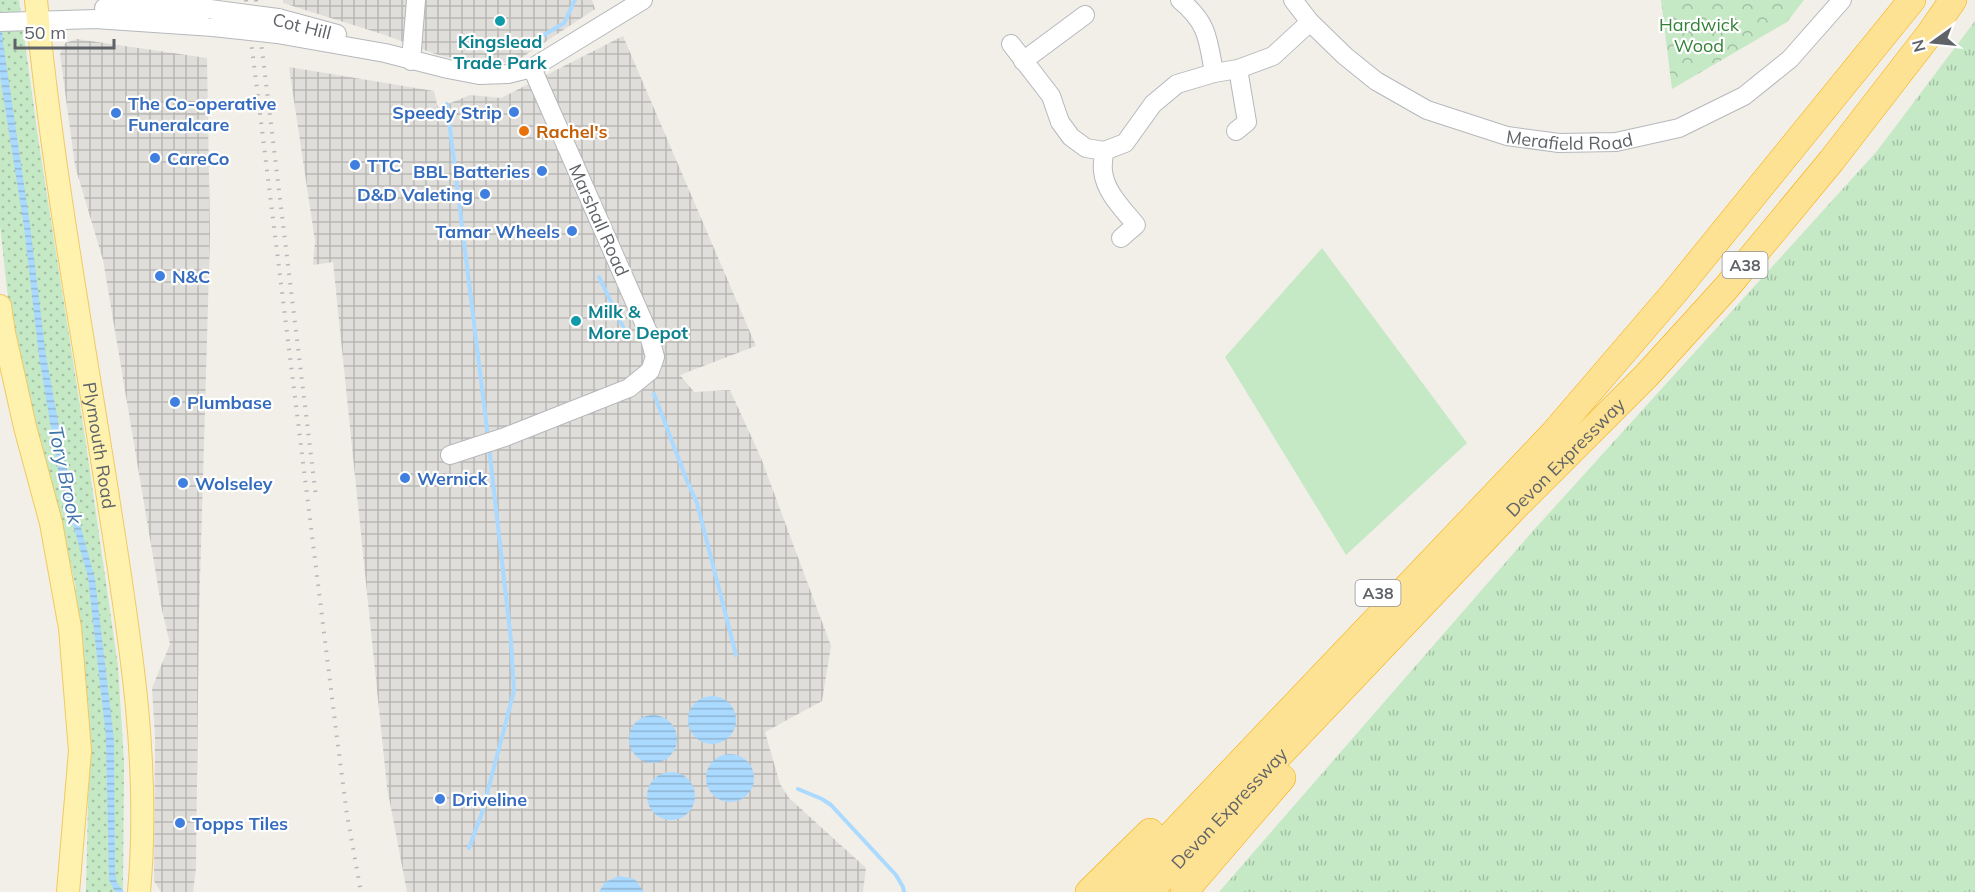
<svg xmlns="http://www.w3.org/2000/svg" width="1975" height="892" viewBox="0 0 1975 892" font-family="Mulish,sans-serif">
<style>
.industrial{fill:url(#industrial-grid)}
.grass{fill:url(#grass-dots)}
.forest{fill:url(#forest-crowns)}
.park{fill:url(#park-tufts)}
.garden{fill:#c5e8c5}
.water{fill:url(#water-rules)}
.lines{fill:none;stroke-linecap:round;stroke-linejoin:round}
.stream{stroke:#aadaff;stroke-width:4}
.minor-casing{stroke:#b5b8bc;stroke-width:20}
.major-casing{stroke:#f2c960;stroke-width:24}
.highway-casing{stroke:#f9ab00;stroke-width:28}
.minor{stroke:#fff;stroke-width:18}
.major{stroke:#fff2af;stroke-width:22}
.highway{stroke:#fde293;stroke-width:27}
.rail{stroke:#b6b7b8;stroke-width:4;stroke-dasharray:1.5 8;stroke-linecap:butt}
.minor-bridge-casing{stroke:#b5b8bc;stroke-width:20;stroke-linecap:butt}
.minor-bridge{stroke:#fff;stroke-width:18}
.culture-dot{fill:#0f9aa8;stroke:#fff;stroke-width:2}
.shop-dot{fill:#3f7fe0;stroke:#fff;stroke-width:2}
.food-dot{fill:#e8710a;stroke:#fff;stroke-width:2}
.labels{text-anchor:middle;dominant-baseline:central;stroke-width:4.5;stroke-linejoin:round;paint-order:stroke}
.shield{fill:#fff;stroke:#8f9295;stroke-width:1.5}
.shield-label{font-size:16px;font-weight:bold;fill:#5f6368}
.park-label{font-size:18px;fill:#348238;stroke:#fff}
.street-label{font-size:18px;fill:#5f6368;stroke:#fff}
.culture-label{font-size:18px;font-weight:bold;fill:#0d838f;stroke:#fff}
.shop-label{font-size:18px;font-weight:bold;fill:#366cbe;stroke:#fff;text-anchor:start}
.food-label{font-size:18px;font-weight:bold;fill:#c56008;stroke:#fff;text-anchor:start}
.water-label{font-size:20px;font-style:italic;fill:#4174aa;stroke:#fff}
</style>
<defs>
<pattern id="industrial-grid" width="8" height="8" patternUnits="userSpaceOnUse" patternTransform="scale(1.5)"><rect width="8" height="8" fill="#e0deda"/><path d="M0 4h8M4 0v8" fill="none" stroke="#b9b8b5"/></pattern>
<pattern id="grass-dots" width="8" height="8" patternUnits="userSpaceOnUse" patternTransform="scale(1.5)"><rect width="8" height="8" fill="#c5e8c5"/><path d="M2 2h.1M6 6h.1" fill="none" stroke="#a3c0a4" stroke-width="1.8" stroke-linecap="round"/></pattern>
<pattern id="forest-crowns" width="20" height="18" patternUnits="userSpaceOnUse" patternTransform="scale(1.5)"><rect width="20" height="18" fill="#c5e8c5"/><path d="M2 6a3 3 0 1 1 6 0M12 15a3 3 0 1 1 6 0" fill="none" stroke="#a3c0a4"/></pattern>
<pattern id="park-tufts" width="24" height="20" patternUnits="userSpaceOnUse" patternTransform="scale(1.5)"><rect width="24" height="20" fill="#c5e8c5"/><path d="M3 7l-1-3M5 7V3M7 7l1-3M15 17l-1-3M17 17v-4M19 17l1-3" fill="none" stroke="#a3c0a4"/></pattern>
<pattern id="water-rules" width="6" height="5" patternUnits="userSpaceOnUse" patternTransform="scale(1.5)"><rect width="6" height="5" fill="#aadaff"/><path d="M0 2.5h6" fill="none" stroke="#8eb4d2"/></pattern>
</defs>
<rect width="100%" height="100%" fill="#f1efe8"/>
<g class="industrial">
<polygon points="283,0 592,0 595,9 515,62 481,65 435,54 385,35 283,3"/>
<polygon points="623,36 756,346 680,375 694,392 730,390 761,458 831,646 822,701 765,732 780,784 789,798 866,868 863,892 407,892 387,787 333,262 313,265 315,241 289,67 434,91 438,108 470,95 501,98"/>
<polygon points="77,39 207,58 210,235 199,616 196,868 193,892 161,892 154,881 155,737 152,688 170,644 162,610 103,260 75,166 60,54 65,43"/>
</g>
<polygon class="grass" points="0,0 19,0 39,144 86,444 118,666 124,763 123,892 86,892 89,759 75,583 19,364 9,307 0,225"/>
<polygon class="forest" points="1661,0 1804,0 1787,22 1672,89"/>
<polygon class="park" points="1975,21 1975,892 1219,892 1532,532 1877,151"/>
<polygon class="garden" points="1322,248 1467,443 1346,555 1225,357"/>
<g class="water">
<polygon points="0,8 3,42 30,225 46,356 71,491 95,579 114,740 115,872 117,883 124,892 115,892 109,880 106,737 88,577 59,476 39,356 24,227 0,75"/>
<circle cx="712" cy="720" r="24"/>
<circle cx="653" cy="739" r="24"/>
<circle cx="730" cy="778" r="24"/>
<circle cx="671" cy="796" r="24"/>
<polygon points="619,876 635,879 644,892 599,892 605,882"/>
</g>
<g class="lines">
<g class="stream">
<polyline points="544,35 564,23 575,0"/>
<polyline points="447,104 488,437"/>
<polyline points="599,277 624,329"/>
<polyline points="654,394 687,481 697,503 736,655"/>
<polyline points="798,789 822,799 831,805 896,875 903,887 904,892"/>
<polyline points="469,848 482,813 514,691 511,641 489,447"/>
</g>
<defs>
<g id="minor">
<path d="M 1180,0 C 1208,23 1208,39 1214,73"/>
<path id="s1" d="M 1293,0 L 1310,22 L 1345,56 L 1376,81 L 1427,110 L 1507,136 L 1559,143 L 1616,142 L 1679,128 L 1744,96 L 1790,59 L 1842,0"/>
<polyline points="104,8 210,9"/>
<polyline points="278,18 337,34"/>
<polyline points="0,22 95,19 213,27"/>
<polyline points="277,34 385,53 448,69 479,75 508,74 532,68 643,0"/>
<polyline points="1011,44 1051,96 1060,122 1071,137 1086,148 1104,151 1125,143 1153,104 1177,84 1214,73 1238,69 1273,56 1310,22"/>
<polyline points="411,61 416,0"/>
<polyline points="1023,61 1085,15"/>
<polyline points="1236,131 1247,122 1238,69"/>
<path d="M 1104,151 C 1104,157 1102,164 1103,171 C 1105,192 1123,209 1136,225 L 1121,238"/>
<polyline points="450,455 505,437 629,388 650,371 655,357 648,332 532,68"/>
</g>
<g id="major">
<path id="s2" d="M 36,0 C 52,169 83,336 109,504 C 129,633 151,761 139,892"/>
<polyline points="0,306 4,333 25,427 51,523 70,628 80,751 68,892"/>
</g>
<g id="highway">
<polyline points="1089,892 1150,832"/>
<polyline points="1117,892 1553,434 1674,293 1912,0"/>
<path id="s3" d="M 1149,892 L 1512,510 L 1647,375 L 1727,287 L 1832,160 L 1931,32 L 1953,0"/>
<polyline points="1184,892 1282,778"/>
</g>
</defs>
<use href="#minor" class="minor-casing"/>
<use href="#major" class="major-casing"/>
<use href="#highway" class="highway-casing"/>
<use href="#minor" class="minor"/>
<use href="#major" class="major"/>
<use href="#highway" class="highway"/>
<g class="rail">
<polyline points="246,0 337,738 347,815 361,892"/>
<polyline points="256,0 316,497"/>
</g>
<defs>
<g id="minor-bridge">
<polyline points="210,9 278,18"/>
<polyline points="213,27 277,34"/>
</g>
</defs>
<use href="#minor-bridge" class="minor-bridge-casing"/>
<use href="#minor-bridge" class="minor-bridge"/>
</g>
<g class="culture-dot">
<circle cx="500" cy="21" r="6"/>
<circle cx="576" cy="321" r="6"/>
</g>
<g class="shop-dot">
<circle cx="514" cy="112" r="6"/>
<circle cx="116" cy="113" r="6"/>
<circle cx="155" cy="158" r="6"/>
<circle cx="355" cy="165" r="6"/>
<circle cx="542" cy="171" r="6"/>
<circle cx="485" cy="194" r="6"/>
<circle cx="572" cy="231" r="6"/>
<circle cx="160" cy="276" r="6"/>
<circle cx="175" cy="402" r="6"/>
<circle cx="405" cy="478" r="6"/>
<circle cx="183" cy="483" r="6"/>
<circle cx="440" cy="799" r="6"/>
<circle cx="180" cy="823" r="6"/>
</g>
<circle class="food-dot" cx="524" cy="131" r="6"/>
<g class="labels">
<g class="shield">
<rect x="1722.5" y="252" width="45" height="26" rx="4.5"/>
<rect x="1355.5" y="580" width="45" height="26" rx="4.5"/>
</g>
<g class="shield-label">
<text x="1745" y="265">A38</text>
<text x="1378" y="593">A38</text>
</g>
<g class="park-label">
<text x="1699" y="24">Hardwick<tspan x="1699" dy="21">Wood</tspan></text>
</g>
<g class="street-label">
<text transform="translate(302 26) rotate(14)">Cot Hill</text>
<text stroke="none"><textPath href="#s1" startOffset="322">Merafield Road</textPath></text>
<text transform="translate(599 220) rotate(66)">Marshall Road</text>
<text stroke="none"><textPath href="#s2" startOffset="450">Plymouth Road</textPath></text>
<text stroke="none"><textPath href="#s3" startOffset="602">Devon Expressway</textPath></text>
<text stroke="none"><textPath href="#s3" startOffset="116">Devon Expressway</textPath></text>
</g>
<g class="culture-label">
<text x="500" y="41">Kingslead<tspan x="500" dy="21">Trade Park</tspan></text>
<text x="588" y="311" text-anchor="start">Milk &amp;<tspan x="588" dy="21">More Depot</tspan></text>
</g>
<g class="shop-label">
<text x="128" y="103">The Co-operative<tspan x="128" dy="21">Funeralcare</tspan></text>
<text x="502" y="112" text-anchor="end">Speedy Strip</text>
<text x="167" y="158">CareCo</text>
<text x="367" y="165">TTC</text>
<text x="530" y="171" text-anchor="end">BBL Batteries</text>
<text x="473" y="194" text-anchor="end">D&amp;D Valeting</text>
<text x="560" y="231" text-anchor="end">Tamar Wheels</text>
<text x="172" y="276">N&amp;C</text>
<text x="187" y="402">Plumbase</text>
<text x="417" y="478">Wernick</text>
<text x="195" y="483">Wolseley</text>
<text x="452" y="799">Driveline</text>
<text x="192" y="823">Topps Tiles</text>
</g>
<g class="food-label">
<text x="536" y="131">Rachel's</text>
</g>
<g class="water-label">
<text transform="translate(66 475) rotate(78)">Tory Brook</text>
</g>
</g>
<g transform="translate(1933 42) rotate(255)" stroke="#ffffff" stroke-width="4.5" paint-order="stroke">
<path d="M0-4.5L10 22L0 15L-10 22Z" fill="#5f6368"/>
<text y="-9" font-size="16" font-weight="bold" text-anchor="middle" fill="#5f6368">N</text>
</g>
<path d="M15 39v9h99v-9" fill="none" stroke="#5f6368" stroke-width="3"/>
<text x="24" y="39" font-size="18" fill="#5f6368" stroke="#ffffff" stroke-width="4.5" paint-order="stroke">50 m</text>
</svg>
